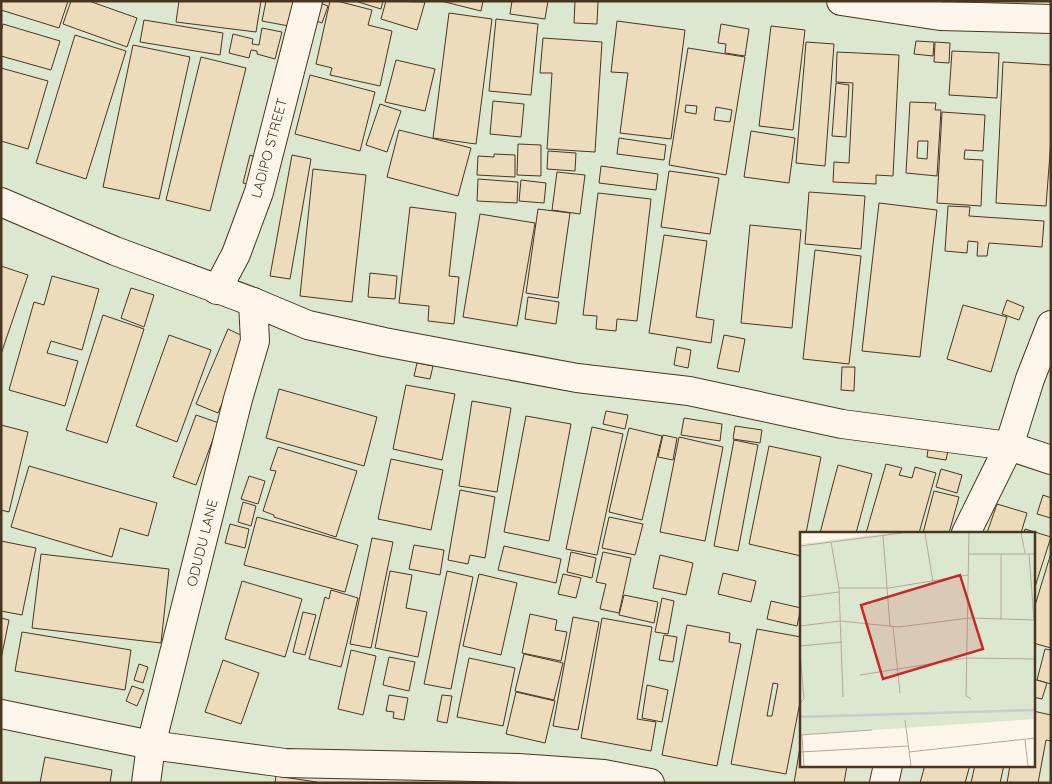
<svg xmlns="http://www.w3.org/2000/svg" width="1052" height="784" viewBox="0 0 1052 784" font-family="Quicksand,sans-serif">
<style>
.green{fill:#dce7d0;stroke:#887966;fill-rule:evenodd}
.building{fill:#ecdcbc;stroke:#4a3520;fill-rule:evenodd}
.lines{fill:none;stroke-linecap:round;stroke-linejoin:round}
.minor-casing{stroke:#4a3520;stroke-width:30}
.minor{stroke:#fbf6e9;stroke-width:28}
.labels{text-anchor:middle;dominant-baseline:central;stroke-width:4;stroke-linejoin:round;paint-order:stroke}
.street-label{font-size:14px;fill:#4a3520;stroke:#fbf6e9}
.inset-river{fill:none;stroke:#c9cecd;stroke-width:2.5}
.inset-road{fill:none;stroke:#b4a999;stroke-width:1}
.view{fill:#c62828;fill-opacity:0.15;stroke:#c62828;stroke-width:2.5}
.inset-edge{fill:none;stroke:#4a3520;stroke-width:2.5}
</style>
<rect width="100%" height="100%" fill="#fbf6e9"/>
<path class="green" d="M 1,1 L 1051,1 L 1051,783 L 1,783 ZM 801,533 L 1033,533 L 1033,765 L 801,765 Z"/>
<g class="building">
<polygon points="1,1 68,1 59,28 1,10"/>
<polygon points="71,1 89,1 137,18 127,47 63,24"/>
<polygon points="179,1 261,1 256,32 176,22"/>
<polygon points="266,1 299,1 294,27 262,21"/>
<polygon points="330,1 337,1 372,10 368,25 392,31 380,86 330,75 332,68 316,64"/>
<polygon points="355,1 383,1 381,9"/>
<polygon points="386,1 425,2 417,30 381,19"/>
<polygon points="441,1 483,1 481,11"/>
<polygon points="512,1 548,1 545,19 510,14"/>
<polygon points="575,1 598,1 597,24 574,23"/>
<polygon points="320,3 328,6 322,23 314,20"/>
<polygon points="449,13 492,19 476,144 433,138"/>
<polygon points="496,19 538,24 531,95 489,91"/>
<polygon points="144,20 223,33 220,55 140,42"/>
<polygon points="617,21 685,30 671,139 620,133 628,73 611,72"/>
<polygon points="3,24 60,41 51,70 1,56 1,32"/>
<polygon points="721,24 749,29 745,56 725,53 726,44 718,43"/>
<polygon points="771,26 805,30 793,130 759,126"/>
<polygon points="262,28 282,32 275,59 257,54 257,51 251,50 249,58 229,53 233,34 253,39 252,44 259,45"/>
<polygon points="75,35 126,51 86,179 36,163"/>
<polygon points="543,38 602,42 595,152 547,149 552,73 540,73"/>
<polygon points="916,41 934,42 933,56 914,54"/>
<polygon points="806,42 834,44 825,166 796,163"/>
<polygon points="935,42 950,43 949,63 934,62"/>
<polygon points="133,45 190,57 159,199 103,187"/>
<path d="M 688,48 L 745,57 L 726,175 L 669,165 ZM 686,105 L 697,106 L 696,114 L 685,112 ZM 716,107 L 732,110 L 730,122 L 714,120 Z"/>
<polygon points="952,51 999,53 997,98 949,95"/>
<polygon points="837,52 899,55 893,176 876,175 876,184 833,182 834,162 849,163 853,83 836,82"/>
<polygon points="201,57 246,68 210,211 166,200"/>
<polygon points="396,60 435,69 425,111 385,102"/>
<polygon points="1003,62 1051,65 1051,140 1046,206 996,203"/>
<polygon points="1,68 48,81 28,149 1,141"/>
<polygon points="310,75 375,92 360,151 295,134"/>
<polygon points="836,83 849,85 846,137 832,136"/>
<polygon points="493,101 524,104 521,137 490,134"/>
<path d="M 910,102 L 936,103 L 935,110 L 941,110 L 937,176 L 906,173 ZM 918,141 L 928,141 L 927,159 L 917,158 Z"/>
<polygon points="380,104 401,111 387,152 366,145"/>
<polygon points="942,112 985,115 983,151 965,150 964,159 983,160 981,206 937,203"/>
<polygon points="399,130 471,148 458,196 387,177"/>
<polygon points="751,131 795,138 789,183 744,177"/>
<polygon points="619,138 666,145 664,160 617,154"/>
<polygon points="518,144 541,145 541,176 517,175"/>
<polygon points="548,151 576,153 575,171 547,169"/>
<polygon points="494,154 515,155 515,177 477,175 478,156 494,157"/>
<polygon points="250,155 259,158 253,185 243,183"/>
<polygon points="292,155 311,159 290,279 270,276"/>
<polygon points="601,166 658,174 656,190 599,183"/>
<polygon points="313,169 366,175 352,302 300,296"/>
<polygon points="669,171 719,178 710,234 661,227"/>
<polygon points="557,172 585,175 580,214 552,210"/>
<polygon points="478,179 518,182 517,203 477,201"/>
<polygon points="521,180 546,183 544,203 519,201"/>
<polygon points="809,192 865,196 861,249 805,244"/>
<polygon points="598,193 651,199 637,321 617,319 616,331 596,329 597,316 583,315"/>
<polygon points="879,203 937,210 920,357 862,351"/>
<polygon points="948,206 970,207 969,216 1044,221 1042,247 989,243 987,256 977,256 978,242 968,241 967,253 945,251"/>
<polygon points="410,207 456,213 449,276 459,277 454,324 428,321 429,306 399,303"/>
<polygon points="538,209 570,213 558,298 526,293"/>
<polygon points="480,214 535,223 517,326 463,317"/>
<polygon points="750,225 801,230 792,328 741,323"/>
<polygon points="664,235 707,241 696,317 714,320 711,343 649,333"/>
<polygon points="815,250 861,256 849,364 803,359"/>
<polygon points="1,266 28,275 1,354"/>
<polygon points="370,273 397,276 395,299 368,297"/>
<polygon points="52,276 99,289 82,350 51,341 47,353 78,361 65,406 9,390 34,302 44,305"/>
<polygon points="131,288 154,295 144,327 121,318"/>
<polygon points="528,297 559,302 556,324 525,319"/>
<polygon points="1007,300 1024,307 1019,320 1002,314"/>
<polygon points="963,305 1007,317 991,372 947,359"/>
<polygon points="103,315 144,329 107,443 66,430"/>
<polygon points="228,329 249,339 218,413 196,404"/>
<polygon points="169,335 211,350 177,442 136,426"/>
<polygon points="724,335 745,339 739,372 717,368"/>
<polygon points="677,347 691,350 688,368 674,365"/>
<polygon points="417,363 433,366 430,379 414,376"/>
<polygon points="842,367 855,367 854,391 841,390"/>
<polygon points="406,385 455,394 442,460 393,449"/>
<polygon points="279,389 377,417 364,466 266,438"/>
<polygon points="472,401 511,408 497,492 459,486"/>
<polygon points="606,411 628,415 625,429 603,424"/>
<polygon points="196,415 219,423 196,485 173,477"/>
<polygon points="526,416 571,424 549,541 504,532"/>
<polygon points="684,418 722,424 720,441 681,435"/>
<polygon points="1,425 28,432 9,512 1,510"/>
<polygon points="735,426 762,430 760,443 733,439"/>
<polygon points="592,427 623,434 597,555 566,549"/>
<polygon points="629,428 662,436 642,520 609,512"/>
<polygon points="663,435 677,438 673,460 658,457"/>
<polygon points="679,437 723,447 705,541 660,532"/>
<polygon points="734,440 758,445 738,551 714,546"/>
<polygon points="929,442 949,445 946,460 927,457"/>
<polygon points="769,446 821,457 806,533 801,533 801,556 749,544"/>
<polygon points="278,447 357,471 336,537 274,517 274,515 263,511 276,471 270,470"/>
<polygon points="391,459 443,470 431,530 378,519"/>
<polygon points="886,464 902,468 899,475 912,478 915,467 936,473 919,533 866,533"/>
<polygon points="838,465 872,474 856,533 820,533"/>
<polygon points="29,466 157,503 148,536 120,528 112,557 11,527"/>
<polygon points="941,469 962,475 957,493 936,487"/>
<polygon points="249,476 265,481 258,504 241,499"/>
<polygon points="460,490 495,497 485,558 470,555 468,564 448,560"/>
<polygon points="934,491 959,497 949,533 923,533"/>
<polygon points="1043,495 1051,498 1051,518 1037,514"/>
<polygon points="243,502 256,506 251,526 238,522"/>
<polygon points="997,504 1027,513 1021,533 987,533"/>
<polygon points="257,517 358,545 345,592 244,565"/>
<polygon points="609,517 643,524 635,555 602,548"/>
<polygon points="230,524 249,529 245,548 225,543"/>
<polygon points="1025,529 1051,537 1033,593 1033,533 1024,533"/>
<polygon points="372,538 393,542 371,648 350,644"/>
<polygon points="1,541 36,548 22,615 1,611"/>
<polygon points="414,545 444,550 440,575 409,569"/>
<polygon points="504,546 561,559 556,583 498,570"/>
<polygon points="571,552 596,558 592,578 567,572"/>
<polygon points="603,552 631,558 619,613 600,609 606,584 596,582"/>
<polygon points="1051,553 1051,648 1033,643 1033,612"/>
<polygon points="41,554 169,569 161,643 32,628"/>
<polygon points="660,555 693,563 686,595 653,588"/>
<polygon points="390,571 412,575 406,608 427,612 418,657 375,648"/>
<polygon points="447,571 473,577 451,689 424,684"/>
<polygon points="723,573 756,581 751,602 718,594"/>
<polygon points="479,574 517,583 501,655 463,646"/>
<polygon points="563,574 581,578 576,598 558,594"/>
<polygon points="242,581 302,599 285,657 225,639"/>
<polygon points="331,590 358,598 341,667 309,659 325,597 329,599"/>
<polygon points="624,595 658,602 654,623 619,615"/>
<polygon points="662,598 674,601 668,634 655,632"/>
<polygon points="771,601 801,608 797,626 767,619"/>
<polygon points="303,612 316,615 305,655 293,652"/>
<polygon points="530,614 557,620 555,630 567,632 561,661 522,653"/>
<polygon points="573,617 599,622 578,730 553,726"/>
<polygon points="1,618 9,620 1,659"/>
<polygon points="602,618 652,627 637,719 656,722 651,751 581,738"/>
<polygon points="687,625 730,633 729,642 741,644 717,766 662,755"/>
<path d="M 757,629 L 801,637 L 801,697 L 786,774 L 731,764 ZM 773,683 L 778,684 L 772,716 L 767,716 Z"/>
<polygon points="22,632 131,650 125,690 15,671"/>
<polygon points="664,635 677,637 673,662 659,660"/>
<polygon points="1045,649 1051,650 1051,684 1037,680"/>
<polygon points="351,650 376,656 363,715 338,709"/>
<polygon points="524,654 563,663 554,700 515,691"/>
<polygon points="389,657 415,662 409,691 383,685"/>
<polygon points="469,658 515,668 503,726 457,717"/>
<polygon points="223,660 259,673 241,724 205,712"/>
<polygon points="139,664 148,667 143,683 134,680"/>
<polygon points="1033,679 1047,683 1042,699 1033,697"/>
<polygon points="647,685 668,690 662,722 642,718"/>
<polygon points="132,686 144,690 137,706 126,701"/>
<polygon points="516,692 555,701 545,743 506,734"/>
<polygon points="389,695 408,698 404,720 393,718 394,712 386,711"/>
<polygon points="442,695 452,696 447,723 437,721"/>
<polygon points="1033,711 1051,715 1051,741 1046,740 1038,783 1007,783 1010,765 1033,765"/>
<polygon points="801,741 801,765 847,765 844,783 794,783"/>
<polygon points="45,757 112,770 110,783 40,783"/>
<polygon points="925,765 970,765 965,783 920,783"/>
<polygon points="975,765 1004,765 1000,783 971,783"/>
<polygon points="276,776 317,782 317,783 275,783"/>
</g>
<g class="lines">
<defs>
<g id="minor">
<polyline points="841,1 940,16 1051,19"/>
<polyline points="1,202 115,251 253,302 308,325 384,342 577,378 689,391 842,424 1009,446 1051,460"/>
<polyline points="217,290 236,254 259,192 308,1"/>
<polyline points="966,533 1009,446 1030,379 1051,325"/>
<polyline points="1,714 151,745 285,763 518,768 604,774 650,783"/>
<polyline points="146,783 151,745 238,399 255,341 253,302"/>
<polyline points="884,783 888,765"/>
</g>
</defs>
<use href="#minor" class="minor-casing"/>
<use href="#minor" class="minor"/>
</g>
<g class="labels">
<g class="street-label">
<text transform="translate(269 148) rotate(-75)">LADIPO STREET</text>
<text transform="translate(202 543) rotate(-76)">ODUDU LANE</text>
</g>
</g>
<g transform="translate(800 532)">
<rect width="235" height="235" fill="#fbf6e9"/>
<path d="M 88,1 L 235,1 L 235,187 L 0,203 L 0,12 Z" fill="#dce7d0"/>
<path class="inset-river" d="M 0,185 L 235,178"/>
<path class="inset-road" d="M 125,1 L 133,50M 169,1 L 166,164 L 171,167M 221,1 L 225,21M 83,4 L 90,94M 31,10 L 39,56 L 43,165M 0,14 L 102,1M 169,22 L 235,22M 201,22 L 201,87M 229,22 L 234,88M 39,56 L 89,56 L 168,43M 0,65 L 39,60M 0,94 L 40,89 L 99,95 L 169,86 L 235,88M 93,94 L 100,161M 0,114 L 42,110M 0,121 L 4,167 L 0,171M 60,143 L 167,126 L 235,127M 105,188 L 111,234M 0,203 L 72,198M 2,203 L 4,234M 225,208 L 228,234M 0,220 L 108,214M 109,220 L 235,206"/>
<path class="view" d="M 160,43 L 183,117 L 83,147 L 61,73 Z"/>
<rect width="235" height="235" class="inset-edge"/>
</g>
<rect width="1052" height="784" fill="none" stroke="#4a3520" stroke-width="5"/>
</svg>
